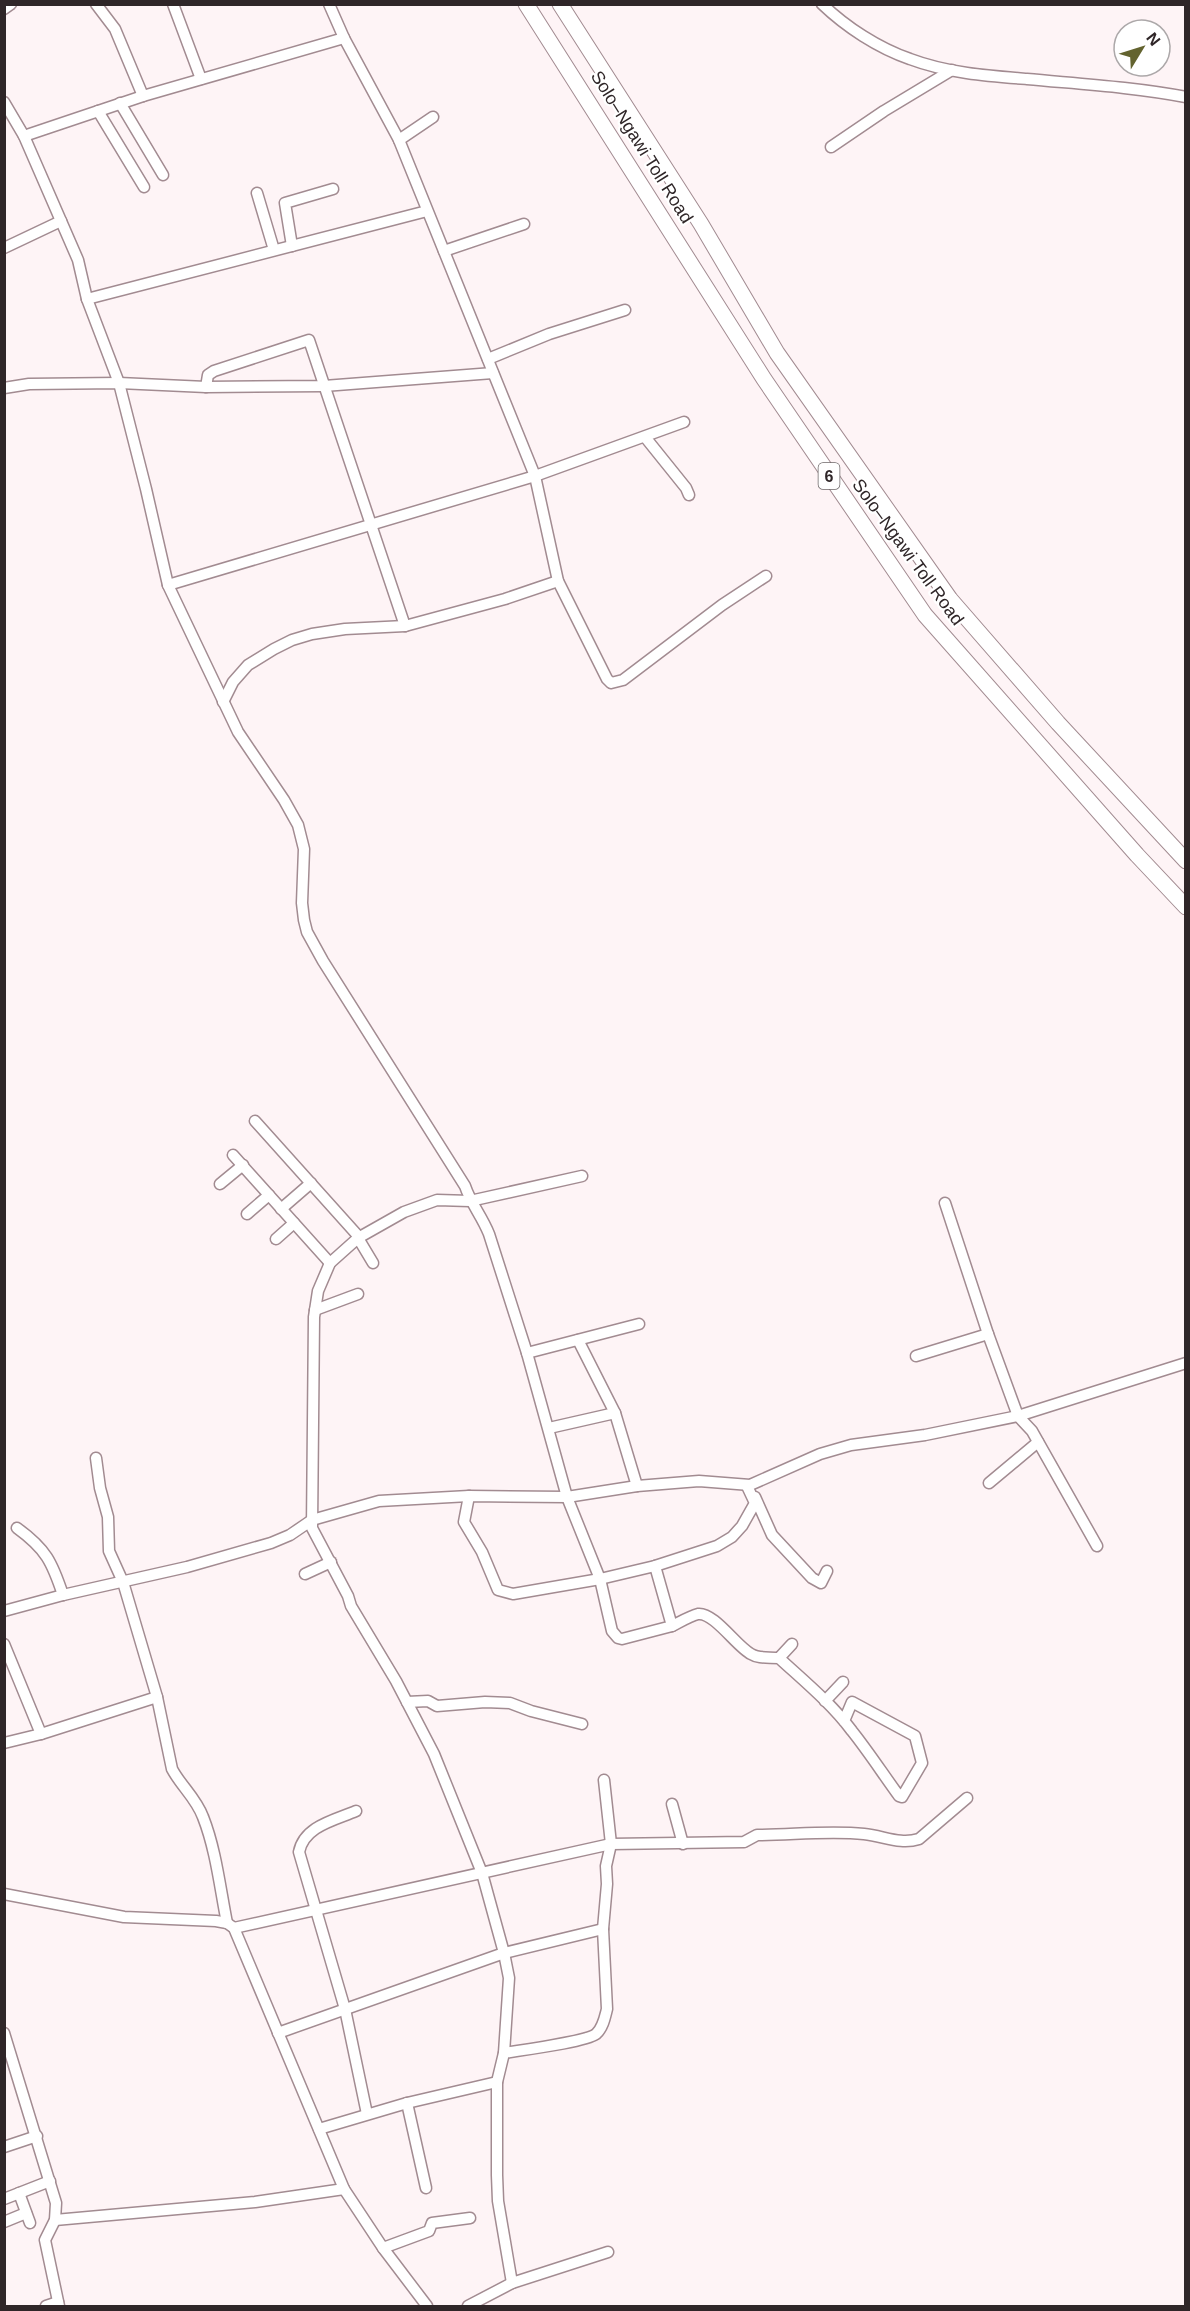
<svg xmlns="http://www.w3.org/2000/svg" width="1190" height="2311" viewBox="0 0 1190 2311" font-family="Helvetica,sans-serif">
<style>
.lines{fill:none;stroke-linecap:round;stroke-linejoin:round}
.minor-casing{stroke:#a28b91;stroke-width:13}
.highway-casing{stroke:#a28b91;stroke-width:17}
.minor{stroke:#fff;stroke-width:10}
.highway{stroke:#fff;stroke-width:15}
.labels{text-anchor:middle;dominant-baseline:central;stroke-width:4.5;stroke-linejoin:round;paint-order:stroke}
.shield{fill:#fff;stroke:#6d6768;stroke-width:1.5}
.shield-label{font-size:16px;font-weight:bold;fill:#2f2628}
.street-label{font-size:18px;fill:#2f2628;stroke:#fff}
</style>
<rect width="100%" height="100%" fill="#fef4f6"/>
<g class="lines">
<defs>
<g id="minor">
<polyline points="96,4 115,29 143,96"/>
<polyline points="173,4 201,79"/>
<polyline points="329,4 344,38 399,140 535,476 558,581 607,679 611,683 623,680 722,605 766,576"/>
<path d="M 822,4 C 846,27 878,48 910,59 C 947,73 988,76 1027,79 C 1080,84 1133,87 1186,97"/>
<polyline points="4,9 11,4"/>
<path d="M 4,102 L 24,136 L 78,260 L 87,299 L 119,383 L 146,489 L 168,585 L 238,732 L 284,800 L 298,825 L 304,849 L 302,903 L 304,920 L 307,932 L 323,961 L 465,1186 C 471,1204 482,1216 489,1234 L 527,1353 L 567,1497 L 600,1579 L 612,1631 L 618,1638 L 622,1639 L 672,1626 L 655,1566"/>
<polyline points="120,103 163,175"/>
<polyline points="98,111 144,187"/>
<polyline points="24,136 143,96 344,38"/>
<polyline points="399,140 433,117"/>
<polyline points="831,147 884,111 952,70"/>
<polyline points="257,193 274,250"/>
<polyline points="292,246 285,203 333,189"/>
<polyline points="4,248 61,221"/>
<polyline points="444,251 524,224"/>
<polyline points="87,299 427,211"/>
<polyline points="488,359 549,334 625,310"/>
<polyline points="206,387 208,375 214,371 309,340 405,626"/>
<polyline points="4,388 29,384 119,383 206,387 324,386 493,373"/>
<polyline points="645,437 686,488 689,495"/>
<polyline points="168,585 535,476 684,422"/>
<polyline points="223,702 233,682 248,665 274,649 292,640 312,634 345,629 405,626 505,599 558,581"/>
<polyline points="255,1121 360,1238"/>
<polyline points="233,1155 330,1263"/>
<polyline points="220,1184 243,1165"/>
<polyline points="945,1203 988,1334 1018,1416 1032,1431 1097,1546"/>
<polyline points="281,1209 311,1183"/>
<polyline points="247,1214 269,1195"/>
<polyline points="358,1238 373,1263"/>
<polyline points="276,1239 294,1223"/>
<polyline points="315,1310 358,1294"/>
<polyline points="578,1340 615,1413 637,1486"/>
<polyline points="527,1353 639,1324"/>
<polyline points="916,1356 988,1334"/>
<polyline points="549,1428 615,1413"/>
<path d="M 96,1458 L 100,1488 L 108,1517 L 109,1551 L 123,1582 L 157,1697 L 172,1769 C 181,1786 196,1798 203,1817 C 216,1850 220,1888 227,1923"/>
<polyline points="989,1483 1038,1442"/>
<polyline points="469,1496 464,1522 482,1552 498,1590 513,1594 600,1579 655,1566 717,1546 732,1537 742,1526 755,1503 747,1486"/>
<polyline points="755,1497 772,1535 812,1578 821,1583 827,1571"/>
<path d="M 17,1528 C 46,1549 52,1562 63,1595"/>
<polyline points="305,1574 331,1562"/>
<polyline points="4,1611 63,1595 187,1567 271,1543 290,1535 312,1520 379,1501 469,1496 567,1497 637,1486 699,1481 750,1485 820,1454 851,1445 925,1435 1018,1416 1186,1363"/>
<path d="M 672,1626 C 680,1622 690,1616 698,1614 C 714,1612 737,1647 751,1654 C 759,1659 769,1657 779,1658 C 804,1681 831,1703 852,1731 C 868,1751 883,1774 899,1796 L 902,1797 L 922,1763 L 915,1736 L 852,1702 L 844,1721"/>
<polyline points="4,1644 41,1734 4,1743"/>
<polyline points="779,1658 792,1644"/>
<polyline points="825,1701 843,1682"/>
<polyline points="407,1702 428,1701 437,1706 485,1702 510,1703 531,1711 582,1724"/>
<polyline points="41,1734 157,1697"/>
<polyline points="672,1804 683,1844"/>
<path d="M 356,1811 C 335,1820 304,1826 299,1852 L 345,2009 L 367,2114"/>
<polyline points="4,1894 124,1917 216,1921 227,1923 234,1928 344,2189 383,2248 427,2306"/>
<path d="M 234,1928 L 611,1844 L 744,1842 L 757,1835 C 792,1835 829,1830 864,1834 C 884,1836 900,1845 919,1839 L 967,1798"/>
<polyline points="4,2033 56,2203 55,2220 45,2240 59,2306"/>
<polyline points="278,2033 504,1953 603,1929"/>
<path d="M 504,2053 C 522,2050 585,2042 596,2034 C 603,2028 605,2017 607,2009 L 603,1929 L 607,1884 L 606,1866 L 611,1844 L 604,1780"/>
<polyline points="407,2103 426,2188"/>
<polyline points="319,2129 407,2103 497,2082"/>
<polyline points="4,2147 37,2136"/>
<polyline points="19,2193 30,2223"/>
<polyline points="4,2199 50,2181"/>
<polyline points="55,2220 255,2202 344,2189"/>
<polyline points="4,2222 26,2213"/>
<polyline points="383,2248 429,2231 432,2223 470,2218"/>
<polyline points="512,2283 498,2201 497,2175 497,2082 504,2053 509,1978 504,1953 482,1873 434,1754 396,1681 351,1606 348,1596 312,1528 314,1317 318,1291 330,1263 358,1238 404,1212 437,1200 470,1201 582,1176"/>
<polyline points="46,2306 58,2302"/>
<polyline points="468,2306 512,2283 608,2252"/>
</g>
<g id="highway">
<polyline points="526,4 764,379 925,615 1137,855 1186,907"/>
<polyline points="560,4 701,224 777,353 950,599 1058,723 1186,861"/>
</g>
</defs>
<use href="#minor" class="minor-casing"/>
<use href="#highway" class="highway-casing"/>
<use href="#minor" class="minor"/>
<use href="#highway" class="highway"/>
</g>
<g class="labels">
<rect class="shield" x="818.5" y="463" width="21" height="26" rx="4.5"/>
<g class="shield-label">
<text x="829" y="476">6</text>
</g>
<g class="street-label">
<text transform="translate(642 147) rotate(58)">Solo–Ngawi Toll Road</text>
<text transform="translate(908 552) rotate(54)">Solo–Ngawi Toll Road</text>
</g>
</g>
<rect width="1190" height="2311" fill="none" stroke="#2f2628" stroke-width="12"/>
<g transform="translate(1142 48) rotate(52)"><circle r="28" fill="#ffffff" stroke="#aca8a9" stroke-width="1.5"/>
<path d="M0-4.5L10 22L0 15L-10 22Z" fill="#63632f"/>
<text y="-9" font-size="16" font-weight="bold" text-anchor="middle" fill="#2f2628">N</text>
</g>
</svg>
